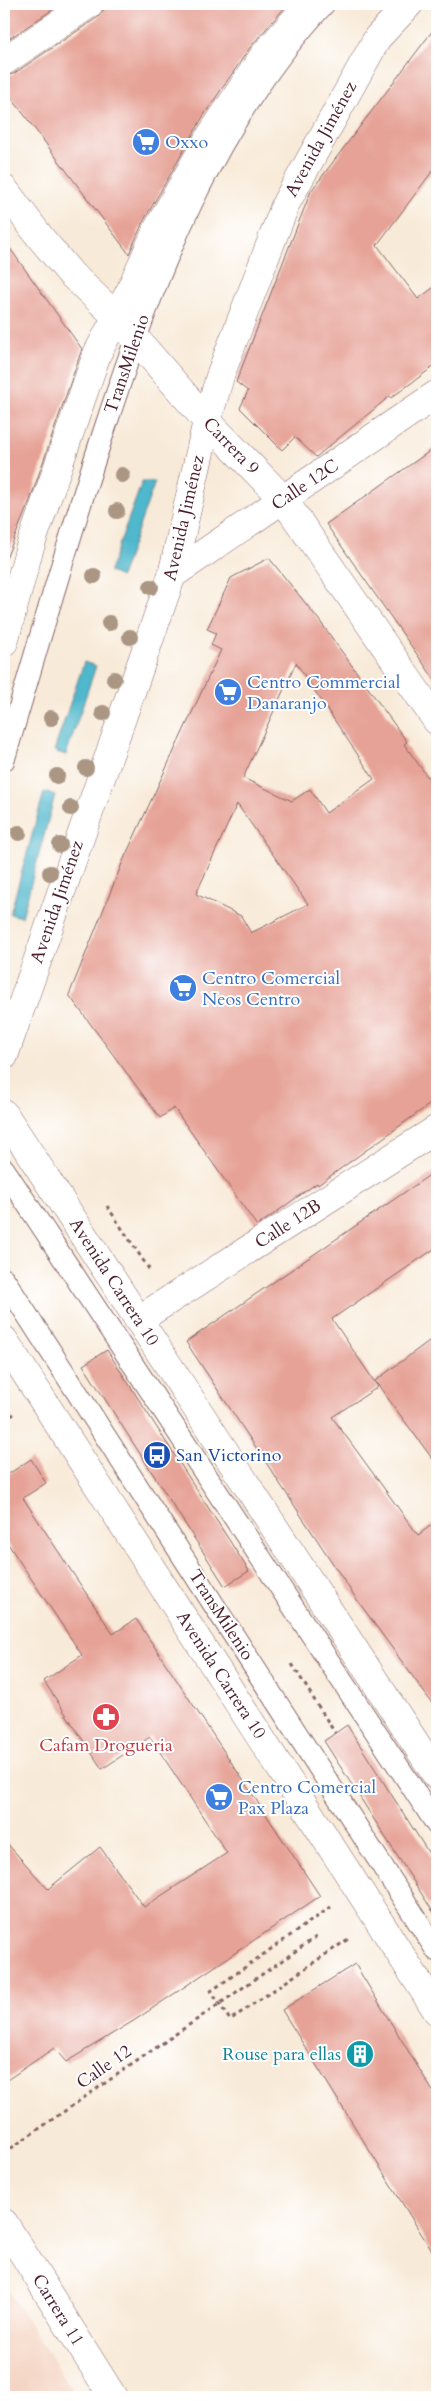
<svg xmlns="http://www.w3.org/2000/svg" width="441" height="2401" viewBox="0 0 441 2401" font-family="Cardo,serif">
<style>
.built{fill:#f4d3c1}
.water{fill:#4fb8cc;stroke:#4c6c7c}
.building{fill:#e6a296;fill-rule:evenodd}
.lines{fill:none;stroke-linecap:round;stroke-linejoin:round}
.service-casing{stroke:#876668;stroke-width:23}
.pedestrian-casing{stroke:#876668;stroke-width:29}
.minor-casing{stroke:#876668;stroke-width:29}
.tertiary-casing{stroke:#876668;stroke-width:29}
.primary-casing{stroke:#876668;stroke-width:29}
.path{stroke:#876668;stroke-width:3;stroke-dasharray:4 4;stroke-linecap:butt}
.service{stroke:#fff;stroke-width:21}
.pedestrian{stroke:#fff;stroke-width:28}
.minor{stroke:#fff;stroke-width:28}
.tertiary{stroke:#fff;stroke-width:28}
.primary{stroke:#fff;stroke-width:28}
.tree{fill:#aa9683}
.labels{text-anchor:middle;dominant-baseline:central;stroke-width:4;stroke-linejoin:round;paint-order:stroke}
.street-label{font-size:18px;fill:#4a1f2b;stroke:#fff}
.shop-label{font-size:18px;fill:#366cbe;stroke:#fff;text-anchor:start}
.transit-label{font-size:18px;fill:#164399;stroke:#fff;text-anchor:start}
.health-label{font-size:18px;fill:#be3a42;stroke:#fff}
.culture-label{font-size:18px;fill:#0d838f;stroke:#fff;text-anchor:end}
</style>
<rect width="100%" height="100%" fill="#fff"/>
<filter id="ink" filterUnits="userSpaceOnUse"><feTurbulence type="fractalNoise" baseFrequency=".02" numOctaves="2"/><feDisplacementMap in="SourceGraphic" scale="10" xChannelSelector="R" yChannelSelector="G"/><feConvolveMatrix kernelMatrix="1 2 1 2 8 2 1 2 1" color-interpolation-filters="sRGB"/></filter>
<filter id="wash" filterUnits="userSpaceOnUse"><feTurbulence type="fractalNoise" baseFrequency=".0096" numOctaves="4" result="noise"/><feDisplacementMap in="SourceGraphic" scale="20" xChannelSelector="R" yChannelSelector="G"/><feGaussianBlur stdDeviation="1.12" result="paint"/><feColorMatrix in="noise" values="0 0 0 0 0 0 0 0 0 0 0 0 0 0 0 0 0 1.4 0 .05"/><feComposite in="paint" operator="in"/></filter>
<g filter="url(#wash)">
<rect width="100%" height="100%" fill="#f8ead8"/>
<polygon class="built" points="4,2284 76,2397 4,2397"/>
<g class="water">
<polygon points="142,482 155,482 121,577 109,572"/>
<polygon points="84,662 96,666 66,755 54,751"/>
<polygon points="44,792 55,795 22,917 10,914"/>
</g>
<g id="blocks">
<g class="building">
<polygon points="4,4 61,4 4,42"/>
<polygon points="104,4 288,4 251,46 204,115 143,222 129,254 4,88 4,76 13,74 98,17 103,11"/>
<polygon points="437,25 437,165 377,245 418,299 437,285 437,364 391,398 390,396 316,457 295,437 282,450 240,408 248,391 236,382 311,191"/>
<polygon points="4,240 82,349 30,500 5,561"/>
<polygon points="437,446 437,683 326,524"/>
<path d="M 269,558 L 319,620 L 407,742 L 404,744 L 437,790 L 437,1099 L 318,1185 L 317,1183 L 257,1226 L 174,1108 L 160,1118 L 69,995 L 123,861 L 221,650 L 211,645 L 216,633 L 207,629 L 231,578 ZM 296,663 L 374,779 L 326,813 L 310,789 L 292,801 L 243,778 ZM 237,804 L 308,904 L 251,933 L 241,916 L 196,894 Z"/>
<polygon points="437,1170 437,1247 332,1319 378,1387 332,1417 418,1535 437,1521 437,1710 355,1597 186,1342"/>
<polygon points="437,1335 437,1465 375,1381"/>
<polygon points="107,1350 249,1571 225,1586 83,1365"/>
<polygon points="31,1459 46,1483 23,1498 113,1634 136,1619 320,1896 135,2020 66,2062 54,2048 4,2082 4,1840 48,1889 100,1847 144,1907 227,1853 150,1737 102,1769 44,1681 82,1655 4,1538 4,1469 7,1475"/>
<polygon points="347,1725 437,1866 437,1918 324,1741"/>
<polygon points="355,1964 437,2098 437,2259 282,2010"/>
</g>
</g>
</g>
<g filter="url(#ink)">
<use href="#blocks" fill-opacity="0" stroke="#876668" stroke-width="1"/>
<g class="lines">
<defs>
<g id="service">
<path d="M 4,760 C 37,648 69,536 106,425 C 157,271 212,125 324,4"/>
<polyline points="4,1169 437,1825"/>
<polyline points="4,1279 437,1951"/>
</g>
<g id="pedestrian">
<polyline points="4,61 89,4"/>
<polyline points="172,575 437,394"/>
<polyline points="4,642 29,550 97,354 130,291 157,230 209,138 264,55 309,4"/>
<polyline points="4,1056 172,575 207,421 221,373 286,203 378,37 409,4"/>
</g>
<g id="minor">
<polyline points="138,1320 437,1129"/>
<polyline points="4,2223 113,2397"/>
</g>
<polyline id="tertiary" points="4,189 40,237 71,274 116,316 207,421 283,499 437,721"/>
<g id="primary">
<polyline points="4,1114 437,1776"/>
<polyline points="4,1340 437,2011"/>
</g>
</defs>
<use href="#service" class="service-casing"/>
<use href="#pedestrian" class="pedestrian-casing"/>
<use href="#minor" class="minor-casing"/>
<use href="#tertiary" class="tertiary-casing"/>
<use href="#primary" class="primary-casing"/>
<g class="path">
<polyline points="107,1206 151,1272"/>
<polyline points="4,1420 14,1414"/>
<polyline points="292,1664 335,1733"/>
<polyline points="331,1907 211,1991 230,2020 351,1937"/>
<polyline points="4,2153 316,1937"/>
</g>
<use href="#service" class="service"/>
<use href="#pedestrian" class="pedestrian"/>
<use href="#minor" class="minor"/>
<use href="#tertiary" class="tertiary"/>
<use href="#primary" class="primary"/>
</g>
<g class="tree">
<circle cx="122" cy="475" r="8"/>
<circle cx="117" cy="511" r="8"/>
<circle cx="94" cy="576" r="8"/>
<circle cx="151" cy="587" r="8"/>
<circle cx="109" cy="623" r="8"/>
<circle cx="130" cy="637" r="8"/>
<circle cx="114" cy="679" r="8"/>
<circle cx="103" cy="713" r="8"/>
<circle cx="51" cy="718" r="8"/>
<circle cx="86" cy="768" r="8"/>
<circle cx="57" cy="776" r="8"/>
<circle cx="71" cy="808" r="8"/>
<circle cx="19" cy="833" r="8"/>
<circle cx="60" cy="845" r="8"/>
<circle cx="50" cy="873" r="8"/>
</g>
</g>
<defs>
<symbol id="supermarket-disc" viewBox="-11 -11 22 22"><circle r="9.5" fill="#3f7fe0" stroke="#fff"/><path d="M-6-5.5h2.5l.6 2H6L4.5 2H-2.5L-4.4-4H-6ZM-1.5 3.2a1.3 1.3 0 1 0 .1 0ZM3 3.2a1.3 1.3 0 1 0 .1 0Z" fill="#fff"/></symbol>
<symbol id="bus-disc" viewBox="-11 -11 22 22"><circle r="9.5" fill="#1a4fb4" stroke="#fff"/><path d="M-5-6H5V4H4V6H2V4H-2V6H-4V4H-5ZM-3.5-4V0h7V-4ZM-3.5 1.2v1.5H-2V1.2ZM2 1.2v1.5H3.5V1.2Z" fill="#fff"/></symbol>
<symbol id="pharmacy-disc" viewBox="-11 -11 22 22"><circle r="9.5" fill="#e0444e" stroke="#fff"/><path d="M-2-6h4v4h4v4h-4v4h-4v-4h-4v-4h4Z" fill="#fff"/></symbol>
<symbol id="building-disc" viewBox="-11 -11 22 22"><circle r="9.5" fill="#0f9aa8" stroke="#fff"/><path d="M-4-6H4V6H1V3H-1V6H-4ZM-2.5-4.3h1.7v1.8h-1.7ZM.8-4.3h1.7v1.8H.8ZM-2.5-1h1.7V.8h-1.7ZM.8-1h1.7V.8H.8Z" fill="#fff"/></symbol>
</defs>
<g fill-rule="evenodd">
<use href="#supermarket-disc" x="130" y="126" width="32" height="32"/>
<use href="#supermarket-disc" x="212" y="676" width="32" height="32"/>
<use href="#supermarket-disc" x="167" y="972" width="32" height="32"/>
<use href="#bus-disc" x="141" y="1439" width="32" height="32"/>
<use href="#pharmacy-disc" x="90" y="1701" width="32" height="32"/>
<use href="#supermarket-disc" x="203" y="1781" width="32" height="32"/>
<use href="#building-disc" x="344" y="2038" width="32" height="32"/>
</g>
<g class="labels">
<g class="street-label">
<text transform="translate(321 139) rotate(-61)">Avenida Jiménez</text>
<text transform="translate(127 364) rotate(-71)">TransMilenio</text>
<text transform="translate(231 446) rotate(46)">Carrera 9</text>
<text transform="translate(305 485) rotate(-34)">Calle 12C</text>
<text transform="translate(184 518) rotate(-77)">Avenida Jiménez</text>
<text transform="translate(57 902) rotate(-71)">Avenida Jiménez</text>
<text transform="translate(288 1224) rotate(-33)">Calle 12B</text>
<text transform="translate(114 1282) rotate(57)">Avenida Carrera 10</text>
<text transform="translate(221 1615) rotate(57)">TransMilenio</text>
<text transform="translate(221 1675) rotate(57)">Avenida Carrera 10</text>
<text transform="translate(104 2067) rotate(-35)">Calle 12</text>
<text transform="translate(58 2310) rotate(58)">Carrera 11</text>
</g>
<g class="shop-label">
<text x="165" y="142">Oxxo</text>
<text x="247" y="682">Centro Commercial<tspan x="247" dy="21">Danaranjo</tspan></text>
<text x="202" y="978">Centro Comercial<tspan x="202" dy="21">Neos Centro</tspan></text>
<text x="238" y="1787">Centro Comercial<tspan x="238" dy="21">Pax Plaza</tspan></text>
</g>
<g class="transit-label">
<text x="176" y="1455">San Victorino</text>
</g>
<g class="health-label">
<text x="106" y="1745">Cafam Drogueria</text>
</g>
<g class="culture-label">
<text x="341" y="2054">Rouse para ellas</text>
</g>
</g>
<rect width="441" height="2401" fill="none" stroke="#fff" stroke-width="20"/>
</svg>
